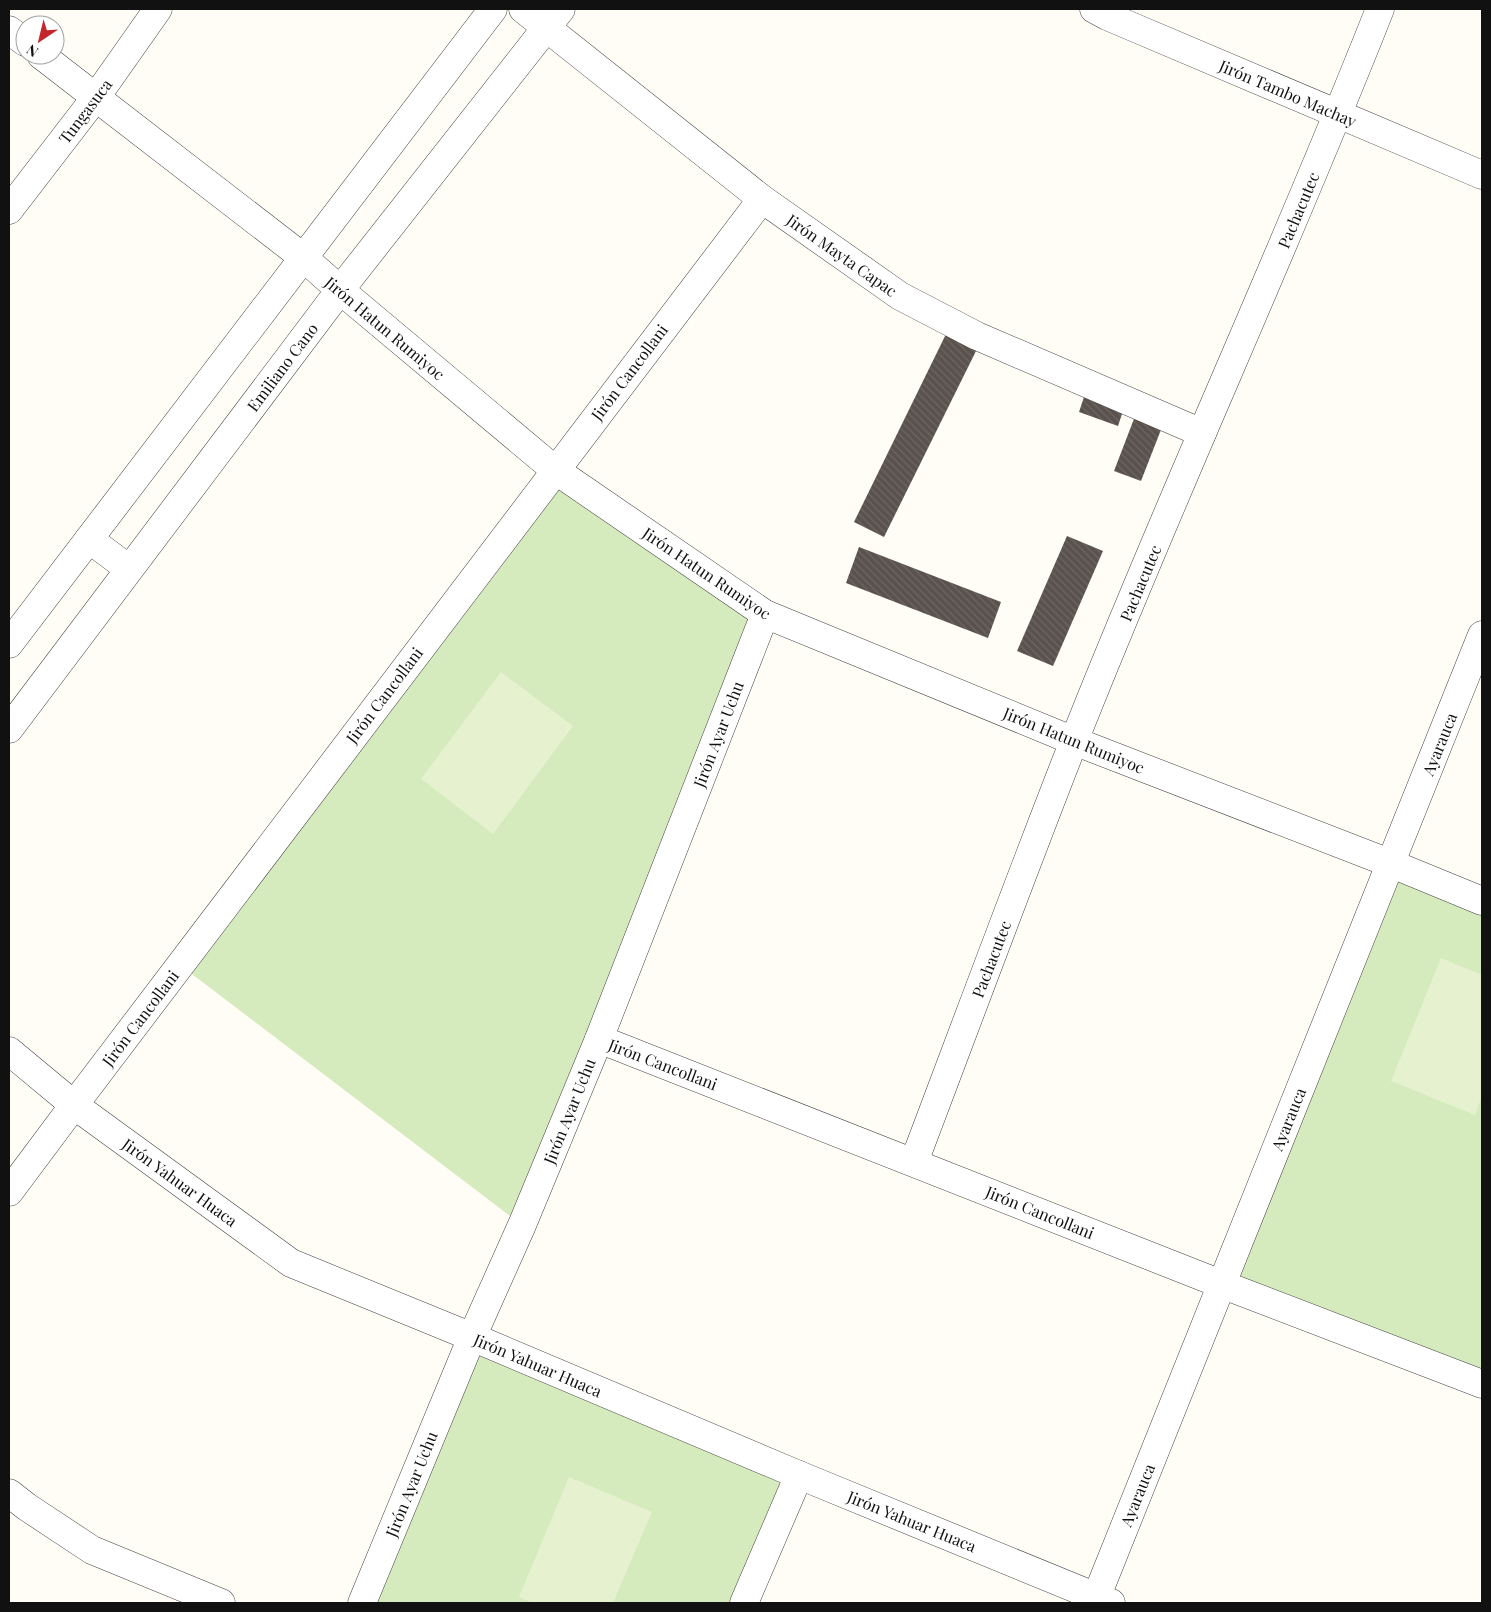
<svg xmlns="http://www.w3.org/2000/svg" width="1491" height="1612" viewBox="0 0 1491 1612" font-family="'Playfair Display',serif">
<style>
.green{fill:#d5ebbd}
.pitch{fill:#e6f2cf}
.building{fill:url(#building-back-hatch)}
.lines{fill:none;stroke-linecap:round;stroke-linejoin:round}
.minor-casing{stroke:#444;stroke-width:29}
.minor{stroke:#fff;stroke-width:28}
.labels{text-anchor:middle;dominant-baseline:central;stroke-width:5;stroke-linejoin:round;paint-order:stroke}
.street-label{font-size:16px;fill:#111;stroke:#fff}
</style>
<defs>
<pattern id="building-back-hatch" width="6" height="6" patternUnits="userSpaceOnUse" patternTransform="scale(1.25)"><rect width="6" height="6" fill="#5a524d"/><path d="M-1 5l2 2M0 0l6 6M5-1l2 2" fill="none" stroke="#6d6662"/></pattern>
</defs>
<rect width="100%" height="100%" fill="#fffdf5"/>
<g class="green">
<polygon points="555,470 765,614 522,1225 180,965"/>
<polygon points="1392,864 1482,899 1482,1384 1221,1284"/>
<polygon points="475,1340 795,1478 742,1603 367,1603"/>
</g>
<g class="pitch">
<polygon points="501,672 573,726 493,834 421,779"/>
<polygon points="1441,958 1482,975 1482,1096 1475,1115 1391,1081"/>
<polygon points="569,1477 652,1512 613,1603 533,1603 519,1597"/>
</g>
<g class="building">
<polygon points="947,332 978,347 884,537 854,522"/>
<polygon points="1086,391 1125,405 1118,426 1079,412"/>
<polygon points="1137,411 1164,422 1141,481 1114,471"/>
<polygon points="1067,536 1103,551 1053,666 1017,651"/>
<polygon points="859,547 1001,602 988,638 846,583"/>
</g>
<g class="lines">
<defs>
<g id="minor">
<polyline points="523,9 762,199 900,296 977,336 1202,433"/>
<polyline points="1094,9 1107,16 1482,175"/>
<polyline points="9,30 25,42"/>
<polyline points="41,55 304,258 340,290 555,470 765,614 1074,741 1392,864 1482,901"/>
<polyline points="9,210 96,97 158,9"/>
<polyline points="89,539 129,569"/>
<polyline points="9,644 493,9"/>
<polyline points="9,729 340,290 561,9"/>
<polyline points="599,1039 1221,1284 1482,1384"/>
<polyline points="9,1051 74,1105 291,1263 472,1337 799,1475 1111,1603"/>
<path d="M 914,1162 C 967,1022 1019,881 1074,741 C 1171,495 1283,255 1380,9"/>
<polyline points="9,1192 74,1105 762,199"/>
<polyline points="9,1493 27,1507 92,1550 221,1603"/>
<polyline points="362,1603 472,1337 522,1225 599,1039 765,614"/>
<polyline points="744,1603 799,1475"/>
<path d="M 1094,1603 C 1221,1280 1354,959 1482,635"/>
</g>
</defs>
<use href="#minor" class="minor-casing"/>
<use href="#minor" class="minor"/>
</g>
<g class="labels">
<g class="street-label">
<text transform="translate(1288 93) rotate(23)">Jirón Tambo Machay</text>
<text transform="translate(85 111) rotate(-53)">Tungasuca</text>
<text transform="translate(1298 210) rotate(-67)">Pachacutec</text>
<text transform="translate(842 255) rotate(35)">Jirón Mayta Capac</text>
<text transform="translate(385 328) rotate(40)">Jirón Hatun Rumiyoc</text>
<text transform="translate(282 367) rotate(-53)">Emiliano Cano</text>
<text transform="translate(629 372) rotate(-53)">Jirón Cancollani</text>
<text transform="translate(707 573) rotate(34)">Jirón Hatun Rumiyoc</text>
<text transform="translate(1140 583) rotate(-67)">Pachacutec</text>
<text transform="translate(384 695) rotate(-53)">Jirón Cancollani</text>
<text transform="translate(718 734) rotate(-69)">Jirón Ayar Uchu</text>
<text transform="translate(1074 740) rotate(22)">Jirón Hatun Rumiyoc</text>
<text transform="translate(1439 744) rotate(-68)">Ayarauca</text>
<text transform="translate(991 959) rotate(-69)">Pachacutec</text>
<text transform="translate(140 1018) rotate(-53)">Jirón Cancollani</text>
<text transform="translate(663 1064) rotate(21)">Jirón Cancollani</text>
<text transform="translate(569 1111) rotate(-68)">Jirón Ayar Uchu</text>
<text transform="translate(1288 1119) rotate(-68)">Ayarauca</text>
<text transform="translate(180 1182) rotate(36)">Jirón Yahuar Huaca</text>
<text transform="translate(1040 1212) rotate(22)">Jirón Cancollani</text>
<text transform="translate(538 1365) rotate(23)">Jirón Yahuar Huaca</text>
<text transform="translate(411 1484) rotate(-68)">Jirón Ayar Uchu</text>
<text transform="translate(1137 1495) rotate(-68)">Ayarauca</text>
<text transform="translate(912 1521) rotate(22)">Jirón Yahuar Huaca</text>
</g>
</g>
<rect width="1491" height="1612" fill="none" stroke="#111111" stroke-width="20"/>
<g transform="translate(40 40) rotate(215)"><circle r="24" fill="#ffffff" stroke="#a0a0a0"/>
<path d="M0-4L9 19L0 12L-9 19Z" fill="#c4262e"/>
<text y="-8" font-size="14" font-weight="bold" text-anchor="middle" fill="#111111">N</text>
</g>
</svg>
